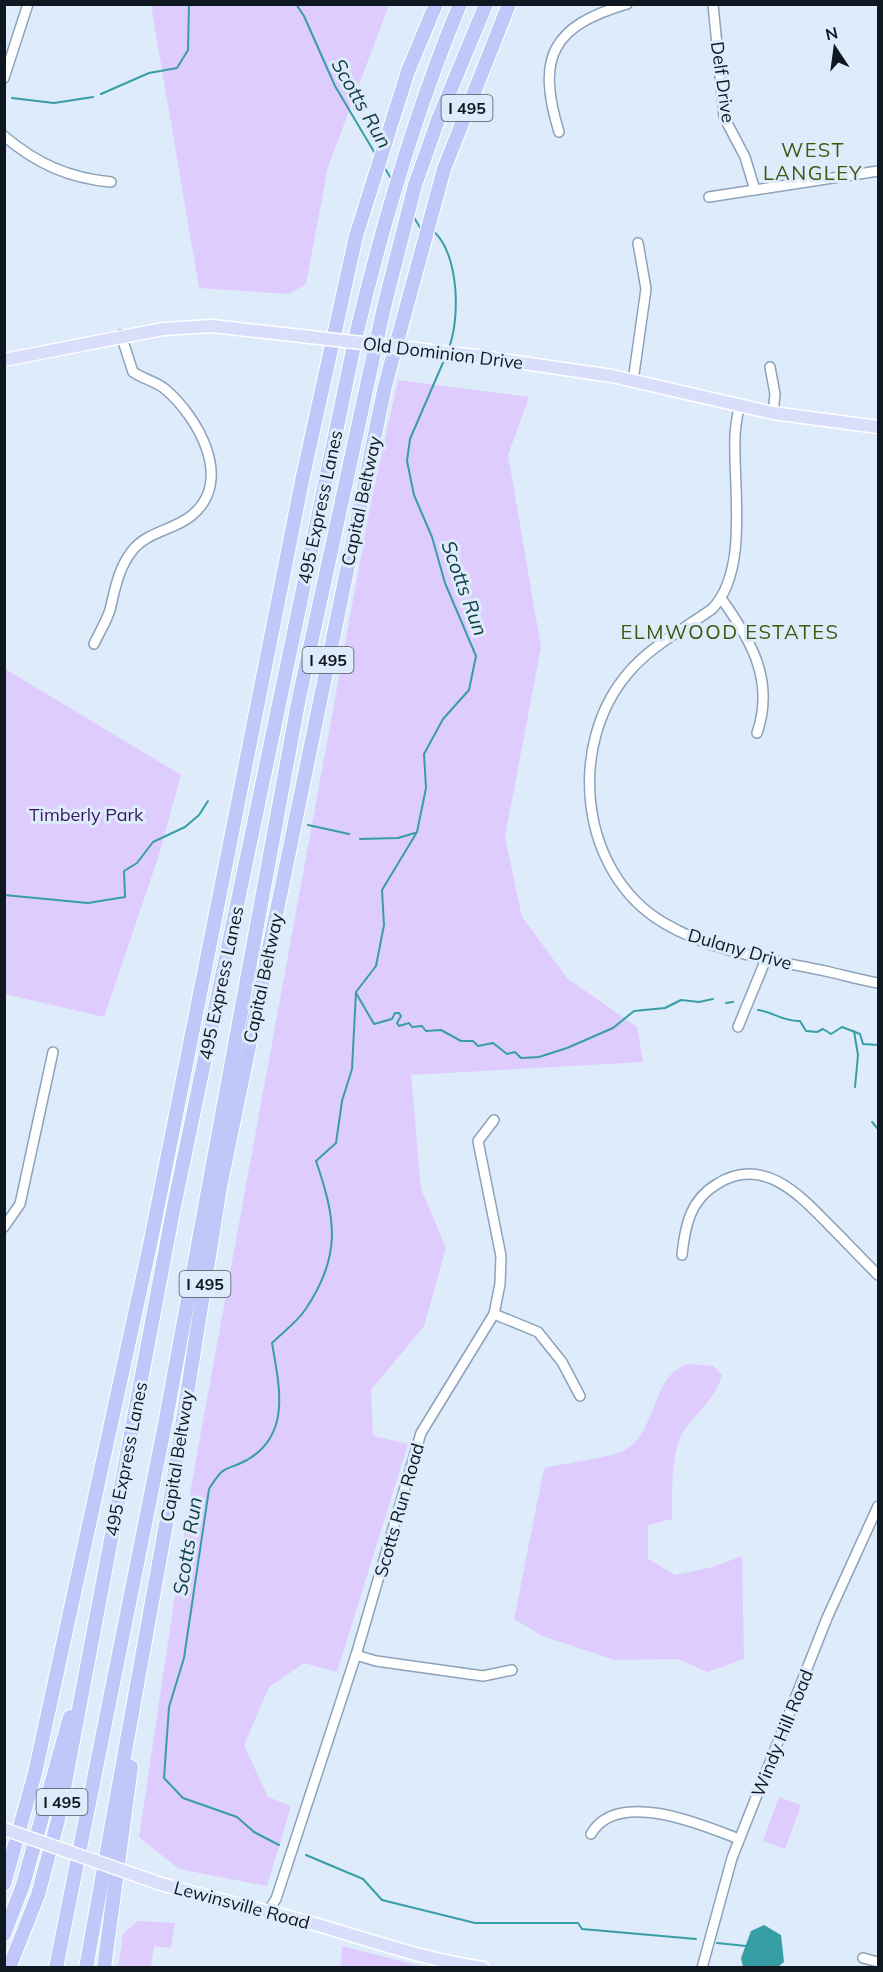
<svg xmlns="http://www.w3.org/2000/svg" width="883" height="1972" viewBox="0 0 883 1972" font-family="Mulish,sans-serif">
<style>
.green{fill:#dfccff}
.water{fill:#389ea6}
.lines{fill:none;stroke-linecap:round;stroke-linejoin:round}
.stream{stroke:#389ea6;stroke-width:2}
.minor-casing{stroke:#8ca2bb;stroke-width:12}
.major-casing{stroke:#fff;stroke-width:15}
.highway-casing{stroke:#fff;stroke-width:16}
.minor{stroke:#fff;stroke-width:9}
.major{stroke:#d9defb;stroke-width:12}
.highway{stroke:#bfc8f8;stroke-width:14}
.major-bridge-casing{stroke:#fff;stroke-width:15;stroke-linecap:butt}
.major-bridge{stroke:#d9defb;stroke-width:12}
.labels{text-anchor:middle;dominant-baseline:central;stroke-width:6;stroke-linejoin:round;paint-order:stroke}
.shield{fill:#ddebfb;stroke:#4d5762;stroke-width:1.5}
.shield-label{font-size:16px;font-weight:bold;fill:#0f1720}
.street-label{font-size:18px;fill:#0f1720;stroke:#ddebfb}
.park-label{font-size:18px;fill:#3a165f;stroke:#ddebfb}
.water-label{font-size:20px;font-style:italic;fill:#103f42;stroke:#ddebfb}
.neighbourhood-label{font-size:20px;letter-spacing:1.5px;fill:#3e5811;stroke:#ddebfb}
</style>
<rect width="100%" height="100%" fill="#ddebfb"/>
<g class="green">
<polygon points="151,5 389,5 328,167 306,284 289,294 199,288"/>
<polygon points="398,380 529,397 508,455 541,647 505,837 522,917 568,979 637,1027 643,1062 411,1075 421,1189 446,1248 424,1326 371,1390 373,1436 408,1444 337,1672 304,1663 269,1687 244,1745 268,1797 291,1806 267,1886 179,1869 139,1837 192,1481 370,507"/>
<polygon points="5,669 181,775 158,858 104,1017 5,994"/>
<path d="M 688,1364 L 713,1366 L 722,1375 C 716,1398 696,1413 683,1432 C 671,1450 672,1497 672,1519 L 648,1525 L 648,1559 L 675,1575 L 713,1567 L 742,1556 L 744,1659 L 707,1672 L 678,1659 L 615,1660 L 542,1636 L 514,1619 L 544,1468 C 560,1464 614,1457 625,1450 C 658,1431 651,1375 688,1364 Z"/>
<polygon points="779,1797 801,1805 785,1849 763,1841"/>
<polygon points="138,1921 175,1923 171,1948 154,1946 151,1967 118,1967 123,1934"/>
<polygon points="342,1946 424,1967 341,1967"/>
</g>
<polygon class="water" points="764,1925 781,1935 784,1962 778,1967 743,1967 741,1958 751,1931"/>
<g class="lines">
<g class="stream">
<polyline points="296,4 304,16 335,86 376,155"/>
<polyline points="101,94 149,73 177,68 188,50 189,4"/>
<polyline points="12,98 54,103 93,97"/>
<polyline points="384,167 392,180"/>
<polyline points="413,216 421,229"/>
<path d="M 433,231 C 459,252 461,320 448,350"/>
<polyline points="308,825 349,834"/>
<polyline points="360,839 398,838 415,833"/>
<polyline points="4,895 88,903 125,897 124,871 137,863 153,842 185,827 199,815 208,801"/>
<polyline points="356,993 374,1024 392,1019 395,1013 399,1013 401,1016 397,1023 399,1026 409,1023 412,1027 422,1026 426,1031 441,1030 461,1041 473,1041 478,1046 493,1043 507,1054 515,1052 521,1058 539,1057 567,1048 613,1028 634,1011 665,1008 681,1000 699,1002 713,999"/>
<polyline points="726,1003 733,1002"/>
<path d="M 758,1010 C 773,1012 784,1022 800,1021 L 806,1031 L 817,1032 L 823,1029 L 831,1034 L 842,1027 L 860,1034 L 863,1044 L 878,1045"/>
<polyline points="854,1031 858,1055 855,1087"/>
<polyline points="872,1122 878,1129"/>
<path d="M 279,1845 L 254,1832 L 237,1817 L 183,1798 L 164,1778 L 169,1707 L 184,1658 L 209,1489 C 226,1462 223,1473 247,1460 C 292,1434 279,1385 272,1343 C 282,1333 297,1322 305,1310 C 342,1256 336,1219 316,1161 L 336,1143 L 342,1101 L 352,1069 L 356,992 L 376,966 L 384,925 L 382,890 L 417,832 L 426,788 L 424,754 L 443,719 L 469,690 L 476,656 L 445,583 L 432,537 L 414,495 L 407,461 L 410,439 L 445,358"/>
<polyline points="306,1855 363,1879 382,1900 475,1923 578,1923 582,1929 696,1939"/>
<polyline points="717,1943 746,1946"/>
</g>
<defs>
<g id="minor">
<polyline points="713,4 724,117 745,157 755,190"/>
<polyline points="4,78 28,4"/>
<path d="M 559,132 C 536,57 552,26 627,4"/>
<path d="M 4,136 C 37,164 69,178 111,182"/>
<polyline points="709,197 878,171"/>
<polyline points="770,367 775,394 773,413"/>
<polyline points="633,381 646,289 638,243"/>
<path d="M 739,405 C 738,415 735,426 735,437 C 733,487 749,571 712,609 C 684,629 651,646 629,672 C 566,744 579,873 664,923 C 712,952 772,960 825,971 C 843,975 861,980 878,983"/>
<path d="M 721,598 C 751,640 775,681 757,733"/>
<path d="M 94,644 C 99,633 106,622 110,610 C 115,589 118,569 132,551 C 146,532 174,530 191,516 C 235,481 198,417 165,389 C 155,381 143,379 133,372 L 121,335"/>
<polyline points="738,1027 766,959"/>
<polyline points="4,1227 20,1204 53,1052"/>
<path d="M 682,1255 C 685,1226 690,1200 717,1184 C 763,1155 800,1195 830,1226 C 846,1242 862,1259 878,1275"/>
<polyline points="494,1314 538,1332 562,1362 580,1396"/>
<polyline points="356,1655 376,1661 483,1676 512,1670"/>
<path d="M 591,1834 C 617,1788 703,1825 739,1839"/>
<polyline points="268,1911 276,1899 356,1655 421,1433 494,1314 500,1284 501,1256 478,1141 494,1120"/>
<polyline points="863,1958 878,1962"/>
<polyline points="702,1968 732,1858 827,1618 878,1506"/>
</g>
<g id="major">
<polyline points="476,356 612,376 773,413 878,427"/>
<polyline points="4,360 163,329 212,326 310,337"/>
<path d="M 158,1883 C 211,1899 265,1910 318,1925 C 373,1941 426,1960 483,1968"/>
</g>
<g id="highway">
<polyline points="4,1884 35,1773 151,1240 303,476 356,236 408,71 436,4"/>
<polyline points="4,1934 23,1885 70,1717"/>
<path d="M 9,1968 L 38,1895 L 58,1820 L 173,1211 L 357,331 C 384,219 416,110 460,4"/>
<polyline points="56,1968 165,1424 298,703 384,307 415,185 438,120 486,4"/>
<polyline points="86,1968 170,1502 220,1187 385,386 444,169 509,4"/>
<polyline points="104,1968 131,1767"/>
</g>
</defs>
<use href="#minor" class="minor-casing"/>
<use href="#major" class="major-casing"/>
<use href="#highway" class="highway-casing"/>
<use href="#minor" class="minor"/>
<use href="#major" class="major"/>
<use href="#highway" class="highway"/>
<defs>
<g id="major-bridge">
<polyline points="310,337 476,356"/>
<polyline points="4,1829 158,1883"/>
</g>
</defs>
<use href="#major-bridge" class="major-bridge-casing"/>
<use href="#major-bridge" class="major-bridge"/>
</g>
<g class="labels">
<g class="shield">
<rect x="441.5" y="95" width="51" height="26" rx="4.5"/>
<rect x="302.5" y="647" width="51" height="26" rx="4.5"/>
<rect x="179.5" y="1271" width="51" height="26" rx="4.5"/>
<rect x="36.5" y="1789" width="51" height="26" rx="4.5"/>
</g>
<g class="shield-label">
<text x="467" y="108">I 495</text>
<text x="328" y="660">I 495</text>
<text x="205" y="1284">I 495</text>
<text x="62" y="1802">I 495</text>
</g>
<g class="street-label">
<text transform="translate(723 82) rotate(82)">Delf Drive</text>
<text transform="translate(443 353) rotate(7)">Old Dominion Drive</text>
<text transform="translate(361 501) rotate(-78)">Capital Beltway</text>
<text transform="translate(320 507) rotate(-78)">495 Express Lanes</text>
<text transform="translate(740 949) rotate(16)">Dulany Drive</text>
<text transform="translate(263 978) rotate(-78)">Capital Beltway</text>
<text transform="translate(221 983) rotate(-78)">495 Express Lanes</text>
<text transform="translate(177 1456) rotate(-81)">Capital Beltway</text>
<text transform="translate(126 1459) rotate(-79)">495 Express Lanes</text>
<text transform="translate(399 1510) rotate(-74)">Scotts Run Road</text>
<text transform="translate(782 1733) rotate(-68)">Windy Hill Road</text>
<text transform="translate(242 1905) rotate(15)">Lewinsville Road</text>
</g>
<g class="park-label">
<text x="86" y="814">Timberly Park</text>
</g>
<g class="water-label">
<text transform="translate(362 103) rotate(60)">Scotts Run</text>
<text transform="translate(465 588) rotate(70)">Scotts Run</text>
<text transform="translate(187 1546) rotate(-81)">Scotts Run</text>
</g>
<g class="neighbourhood-label">
<text x="813" y="149">WEST<tspan x="813" dy="23">LANGLEY</tspan></text>
<text x="730" y="631">ELMWOOD ESTATES</text>
</g>
</g>
<rect width="883" height="1972" fill="none" stroke="#0f1720" stroke-width="12"/>
<g transform="translate(835 48) rotate(347)" stroke="#ddebfb" stroke-width="4.5" paint-order="stroke">
<path d="M0-4.5L10 22L0 15L-10 22Z" fill="#0f1720"/>
<text y="-9" font-size="16" font-weight="bold" text-anchor="middle" fill="#0f1720">N</text>
</g>
</svg>
